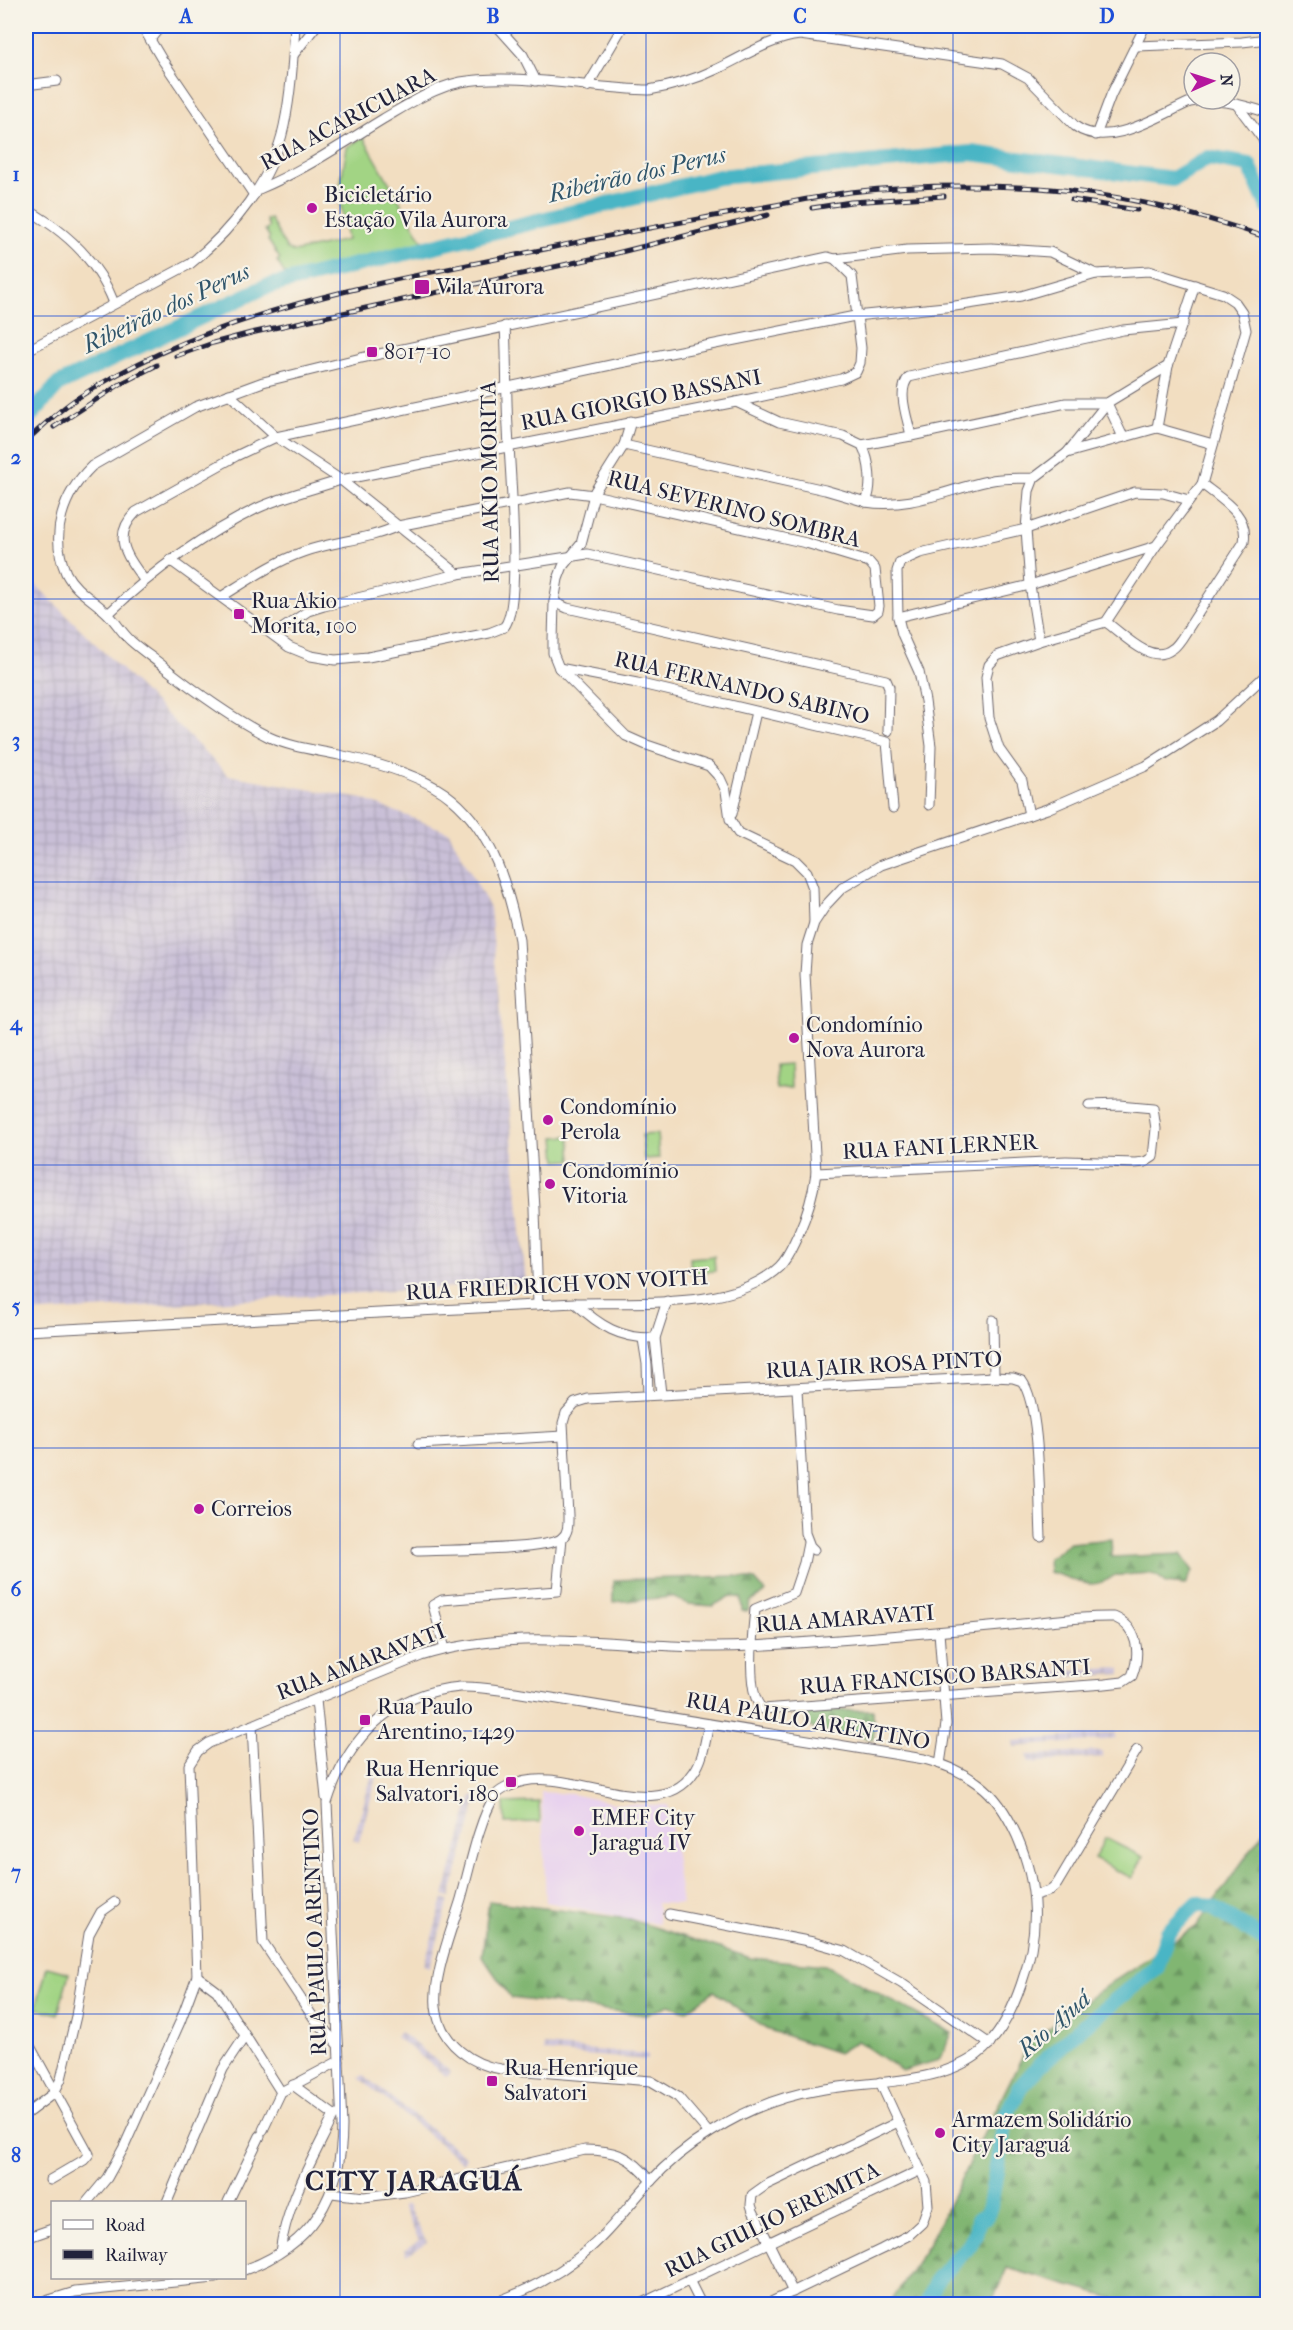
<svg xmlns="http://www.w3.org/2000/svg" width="1293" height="2330" viewBox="0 0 1293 2330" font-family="'IM FELL French Canon',serif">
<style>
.built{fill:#e8d2ee}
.industrial{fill:url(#industrial-grid)}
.grass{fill:#a2d484;stroke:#627b60;stroke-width:1.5}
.forest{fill:url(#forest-firs);stroke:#526c56;stroke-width:1.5}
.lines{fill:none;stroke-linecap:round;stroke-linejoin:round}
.river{stroke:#49b5c5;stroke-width:16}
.minor-casing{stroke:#6b646a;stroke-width:11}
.minor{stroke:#fff;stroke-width:9}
.rail-casing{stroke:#22223b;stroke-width:5}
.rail{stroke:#f7f3e8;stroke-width:3;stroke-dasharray:9;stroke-linecap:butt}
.grid{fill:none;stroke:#1d4ed8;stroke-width:1.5;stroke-opacity:0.55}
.poi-dot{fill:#b5179e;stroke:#f7f3e8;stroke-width:2}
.labels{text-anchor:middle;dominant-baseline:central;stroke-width:4.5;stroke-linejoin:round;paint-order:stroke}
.street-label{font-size:22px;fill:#22223b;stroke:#f7f3e8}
.poi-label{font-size:22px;fill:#22223b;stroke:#f7f3e8;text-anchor:start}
.water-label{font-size:24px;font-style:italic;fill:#30556b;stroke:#f7f3e8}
.district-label{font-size:28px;font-weight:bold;letter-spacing:1.5px;fill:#22223b;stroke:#f7f3e8}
.neatline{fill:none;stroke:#1d4ed8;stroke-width:2}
.grid-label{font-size:20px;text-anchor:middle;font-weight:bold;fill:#1d4ed8}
</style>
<defs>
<pattern id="industrial-grid" width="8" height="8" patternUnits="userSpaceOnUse" patternTransform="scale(1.5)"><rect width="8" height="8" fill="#c9bfd7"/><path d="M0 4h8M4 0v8" fill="none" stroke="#aca4b9"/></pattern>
<pattern id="forest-firs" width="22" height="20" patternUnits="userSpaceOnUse" patternTransform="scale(1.5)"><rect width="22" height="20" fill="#81b672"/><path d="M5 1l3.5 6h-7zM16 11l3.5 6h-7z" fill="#69945f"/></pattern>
</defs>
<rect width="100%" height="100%" fill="#f7f3e8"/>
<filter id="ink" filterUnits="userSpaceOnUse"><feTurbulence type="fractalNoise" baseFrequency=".0167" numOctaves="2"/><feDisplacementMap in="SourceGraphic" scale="12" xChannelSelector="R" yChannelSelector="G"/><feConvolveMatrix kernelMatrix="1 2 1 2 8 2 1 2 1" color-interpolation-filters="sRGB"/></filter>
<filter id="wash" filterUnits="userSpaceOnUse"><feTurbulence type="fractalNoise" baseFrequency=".008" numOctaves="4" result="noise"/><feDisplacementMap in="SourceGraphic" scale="24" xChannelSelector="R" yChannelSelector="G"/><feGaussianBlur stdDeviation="1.35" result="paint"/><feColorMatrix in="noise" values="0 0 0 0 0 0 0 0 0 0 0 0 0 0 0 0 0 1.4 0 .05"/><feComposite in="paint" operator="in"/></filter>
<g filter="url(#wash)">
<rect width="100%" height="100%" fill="#f2dec1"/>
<polygon class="built" points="541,1792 571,1794 619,1804 668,1805 682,1904 657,1903 659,1924 546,1902"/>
<g class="industrial">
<polygon points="26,575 228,775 363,799 449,832 490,908 526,1283 26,1313"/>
<polygon points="1121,1668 1121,1674 1048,1678 1047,1671"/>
<polygon points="1116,1733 1116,1739 1014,1747 1013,1741"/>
<polygon points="1103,1751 1103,1757 1029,1763 1027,1755"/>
<polygon points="373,1771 378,1772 359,1842 353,1840"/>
<polygon points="472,1795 478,1797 450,1898 444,1896"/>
<polygon points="443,1899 449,1901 430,1967 424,1965"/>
<polygon points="400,2032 451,2072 447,2077 396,2037"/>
<polygon points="544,2046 648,2054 648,2060 543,2052"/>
<polygon points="363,2075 466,2157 463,2163 359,2078"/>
<polygon points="407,2205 427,2242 407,2255 405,2249 419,2240 402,2207"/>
</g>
<g class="grass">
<polygon points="363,137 426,247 290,275 284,273 277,261 280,259 268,240 270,238 265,230 269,227 266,220 270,218 286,248 294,252 347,240 338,189 340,187 347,147"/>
<polygon points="790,1064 791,1088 776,1089 775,1065"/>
<polygon points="657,1134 659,1158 644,1159 642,1135"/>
<polygon points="570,1136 572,1160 557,1161 555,1137"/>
<polygon points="714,1256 715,1271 691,1273 690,1258"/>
<polygon points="539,1802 540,1822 505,1823 504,1803"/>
<polygon points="1105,1838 1143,1857 1132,1878 1094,1859"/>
<polygon points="47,1967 69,1973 58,2014 36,2008"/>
</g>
<g class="forest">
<path d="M 1111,1539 L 1112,1557 L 1181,1554 L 1193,1571 L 1185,1585 L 1165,1583 C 1153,1566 1133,1577 1115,1575 C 1090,1594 1075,1578 1049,1572 L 1048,1559 L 1070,1543 Z"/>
<polygon points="735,1576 755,1580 766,1592 750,1602 748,1611 742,1611 741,1598 730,1596 713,1606 688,1604 672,1597 613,1602 613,1580"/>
<polygon points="873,1710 874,1739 816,1731 806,1723 810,1711"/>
<polygon points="1267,1822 1267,2304 1132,2304 1007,2268 991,2304 889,2304 928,2245 1029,2043 1114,1980 1196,1927 1260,1837"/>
<polygon points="489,1901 629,1919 751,1958 826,1965 952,2033 939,2060 902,2071 857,2041 838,2053 766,2029 714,1991 686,2011 669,2005 646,2015 511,1998 482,1956"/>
</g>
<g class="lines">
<g class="river">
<polyline points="26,420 59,384 265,287 719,177 971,153 1173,179 1208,158 1249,165 1268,207"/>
<path d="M 927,2304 C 930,2297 932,2289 936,2282 C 949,2258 975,2255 978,2220 L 986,2216 L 990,2206 L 1006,2115 L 1021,2086 L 1039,2066 L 1076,2032 L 1157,1967 L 1168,1932 L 1197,1903 L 1213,1908 L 1268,1942"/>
</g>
</g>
</g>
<g filter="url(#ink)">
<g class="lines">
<defs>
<g id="minor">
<polyline points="142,26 161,58 254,195"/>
<polyline points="497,26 523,55 536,81"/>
<polyline points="151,38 161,26"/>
<polyline points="1137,46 1242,42 1268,39"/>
<polyline points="294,54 316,26"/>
<polyline points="26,85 57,81"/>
<polyline points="587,87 623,26"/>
<polyline points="1237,105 1268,146"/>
<polyline points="1096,135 1111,95 1145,26"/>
<path d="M 259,189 C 303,171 342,144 383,119 C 407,105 433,88 461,82 C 517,72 591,89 649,90 C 672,86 696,79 717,69 C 743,57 771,38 800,35 L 1002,64 L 1028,78 L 1075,126 C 1107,150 1158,116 1190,102 C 1215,97 1244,105 1268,113"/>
<path d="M 26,209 C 64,230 98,261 114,303"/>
<polyline points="835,259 907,250 991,248 1050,252 1096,274"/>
<path d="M 26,351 L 190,264 C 232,230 273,180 284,126 C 291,94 293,59 295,26"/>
<polyline points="229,394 276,437 341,480 458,574"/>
<polyline points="631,421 624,445 595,491 581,544 563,566 558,579 554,602 553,641 553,653 559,668 626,736 644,744 709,766 720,778 726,791 730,819 738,833 795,860 807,872 813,888 814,922"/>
<polyline points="1157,428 1168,366 1195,285"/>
<path d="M 911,436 C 908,419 896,391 909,377 L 1123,330 L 1183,324"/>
<path d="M 624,445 L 825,490 L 866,502 C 873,486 870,461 862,445 L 843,436 L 779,422 L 736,402"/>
<polyline points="862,445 911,436 1066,403 1107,403 1123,437"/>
<polyline points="1067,453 1157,428 1213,444"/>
<path d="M 866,502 C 910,509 946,490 988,481 C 1003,477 1019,479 1034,478"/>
<path d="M 170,560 L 289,647 L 311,656 L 335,660 L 368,657 L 489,633 L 504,627 C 523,607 509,461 508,427 C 506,394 507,360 505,326"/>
<path d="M 144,580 C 127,556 111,537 136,512 L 236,456 L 276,437 L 620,363 L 855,316 L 955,306 L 1021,296 L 1096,274 L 1149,271 L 1223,294 L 1235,302 L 1242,312 L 1246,330 L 1202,484 L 1156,546 L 1106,622 L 1039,641 L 997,656 L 989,665 L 986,677 L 989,718 L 999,749 L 1022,781 L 1029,815"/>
<path d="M 221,597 C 247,581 274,562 303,552 C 334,541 368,540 398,526 L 570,492 L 594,495 L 806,543 L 869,562 L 875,569 L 879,606 L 878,611 L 873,615 L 838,610 L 587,554 L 458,574 L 324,606 L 308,611 L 273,635"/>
<polyline points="554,602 567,608 886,680 889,687 888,731"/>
<path d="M 108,614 C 153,571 202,535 258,508 C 284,496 314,489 341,480 L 736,402 L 841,379 L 856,372 L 860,363 L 861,348 L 852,276 L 835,259 L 828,257 L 361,358 L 263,382 L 195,407 L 92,466 C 63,494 49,534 66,573 C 75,591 94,600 108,614 C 116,622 122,633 131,641 C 141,650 153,658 163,666 C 196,692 231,718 269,737 C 290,747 316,750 339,755 C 373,762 425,776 452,799 C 493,833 509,889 519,940 L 535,1209 L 538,1305"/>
<polyline points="898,617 1030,585 1156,546"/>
<path d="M 1106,622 C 1123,634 1151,666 1172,649 C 1176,647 1179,642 1182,638 L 1244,542 C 1249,514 1222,500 1202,484"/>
<polyline points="1039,641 1030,585 1026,529 1029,491 1034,478 1067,453 1107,403 1168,366"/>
<polyline points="559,668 637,683 887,742 893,808"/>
<polyline points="929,805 931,746 925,701 919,672 902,634 898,617 897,571 900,562 920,553 1026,529 1135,492 1163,493 1189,500"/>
<polyline points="732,814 756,712"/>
<polyline points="816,1173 1066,1161 1135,1163 1145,1162 1153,1157 1156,1129 1153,1108 1120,1105 1089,1106"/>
<path d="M 575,1303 C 600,1326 620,1339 655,1338"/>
<polyline points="993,1320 994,1377"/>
<path d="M 26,1331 L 575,1303 C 636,1301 732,1311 779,1267 C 788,1259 793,1245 798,1235 C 807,1215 813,1196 816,1173 L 805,974 L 807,945 L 814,923 L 826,905 L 842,888 L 881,865 L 1047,809 L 1146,766 L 1216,721 L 1268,673"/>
<polyline points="643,1339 647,1364 648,1395"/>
<polyline points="797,1389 805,1533 810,1546 814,1550"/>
<polyline points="661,1394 655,1338 667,1301"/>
<polyline points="418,1444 563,1436"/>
<path d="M 417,1551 C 442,1550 549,1550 562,1538 C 569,1532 568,1523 568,1515 L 563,1423 L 566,1413 L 575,1403 L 588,1399 L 994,1377 L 1013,1378 L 1022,1381 C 1041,1407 1039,1501 1041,1537"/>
<polyline points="939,1632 946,1724 940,1764"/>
<polyline points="445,1649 433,1605 442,1600 557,1591 562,1538"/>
<polyline points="316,1700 326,1798"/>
<path d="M 709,1724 C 705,1740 704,1758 694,1772 C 656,1830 563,1759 510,1786 C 505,1788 499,1791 495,1796 C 479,1819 469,1871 461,1899 C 452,1929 430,1983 437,2013 C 443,2044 472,2065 501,2069 L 651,2081 L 678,2097 L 709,2133"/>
<polyline points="252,1725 263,1942 313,2017 338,2045"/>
<polyline points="1035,1895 1049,1891 1057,1884 1137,1750"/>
<polyline points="669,1914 813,1942 845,1951 901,1983 990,2044"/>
<polyline points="197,1976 217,1991 281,2092"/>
<polyline points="26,2039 89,2154 84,2160 50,2180"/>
<polyline points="293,2085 334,2115"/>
<polyline points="26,2114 54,2093 61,2079 76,2016 89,1934 101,1912 115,1902"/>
<polyline points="263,2130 281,2092 339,2061"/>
<path d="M 332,2193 L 364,2197 L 405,2192 L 585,2150 C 616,2150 631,2156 651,2181"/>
<path d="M 87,2202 L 107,2178 L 124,2147 L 180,2022 L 197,1976 L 189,1765 L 198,1751 L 209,1743 L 421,1656 C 528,1622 641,1653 751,1646 C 834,1641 917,1634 1000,1626 C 1038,1623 1076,1616 1114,1617 C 1138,1627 1141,1653 1132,1676 L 1123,1682 L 1105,1684 L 763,1709 C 745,1696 753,1629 755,1609 L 794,1593 L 804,1563 L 808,1543"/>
<polyline points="167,2202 223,2069 245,2036"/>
<polyline points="228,2202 260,2136"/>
<polyline points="26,2238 52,2229"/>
<path d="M 280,2252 C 286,2204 313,2159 334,2115 L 341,2115"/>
<path d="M 244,2270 C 312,2246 342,2195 342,2125 L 327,1803 C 347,1739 390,1693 460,1687 C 478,1686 497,1690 515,1692 L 924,1759 C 944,1764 963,1772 979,1784 C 997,1797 1008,1816 1017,1836 C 1039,1887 1040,1933 1021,1985 C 1012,2011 999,2039 977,2055 C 936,2085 868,2081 819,2090 C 781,2096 744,2111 711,2132 C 690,2145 667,2163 650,2182 C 630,2203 613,2228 591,2247 C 562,2273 526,2292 490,2304"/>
<polyline points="689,2280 701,2304"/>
<polyline points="793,2292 753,2211 751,2205 752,2195 766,2185 898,2122"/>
<polyline points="36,2304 75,2292 215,2278"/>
<polyline points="640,2304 921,2170"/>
<polyline points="767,2304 882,2249 909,2235 922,2223 928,2206 926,2182 880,2082"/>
</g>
</defs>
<use href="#minor" class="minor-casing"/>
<use href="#minor" class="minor"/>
<defs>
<g id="rail">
<polyline points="1072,200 1137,210"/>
<polyline points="812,208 851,202 944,196"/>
<polyline points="176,356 213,343 251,333 609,255 768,215"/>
<polyline points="54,427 122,383 157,365"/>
<path d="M 26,441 C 42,427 58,411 76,399 C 217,307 388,282 550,248 C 614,234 678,223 742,211 C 778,205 814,197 851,192 C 911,185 979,185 1039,188 C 1117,193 1194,212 1268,238"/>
</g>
</defs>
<use href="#rail" class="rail-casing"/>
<use href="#rail" class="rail"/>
</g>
</g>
<path class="grid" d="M 340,26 L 340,2304M 646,26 L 646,2304M 953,26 L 953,2304M 26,316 L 1268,316M 26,599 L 1268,599M 26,882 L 1268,882M 26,1165 L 1268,1165M 26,1448 L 1268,1448M 26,1731 L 1268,1731M 26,2014 L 1268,2014"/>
<g class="poi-dot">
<circle cx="312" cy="208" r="6"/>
<rect x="414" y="279" width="16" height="16" rx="3"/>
<rect x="366" y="346" width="12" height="12" rx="3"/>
<rect x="233" y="608" width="12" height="12" rx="3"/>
<circle cx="794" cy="1038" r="6"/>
<circle cx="548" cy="1120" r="6"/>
<circle cx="550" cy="1184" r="6"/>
<circle cx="199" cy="1509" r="6"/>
<rect x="359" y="1714" width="12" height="12" rx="3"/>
<rect x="505" y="1776" width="12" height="12" rx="3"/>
<circle cx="579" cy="1831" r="6"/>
<rect x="486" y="2075" width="12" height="12" rx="3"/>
<circle cx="940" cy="2133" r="6"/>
</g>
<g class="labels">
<g class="street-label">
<text transform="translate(348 119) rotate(-28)">RUA ACARICUARA</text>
<text transform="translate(641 400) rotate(-11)">RUA GIORGIO BASSANI</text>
<text transform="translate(490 482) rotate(-91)">RUA AKIO MORITA</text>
<text transform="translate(734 509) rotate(14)">RUA SEVERINO SOMBRA</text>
<text transform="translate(742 688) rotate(13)">RUA FERNANDO SABINO</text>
<text transform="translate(940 1147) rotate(-3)">RUA FANI LERNER</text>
<text transform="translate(557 1285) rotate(-3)">RUA FRIEDRICH VON VOITH</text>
<text transform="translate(884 1365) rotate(-3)">RUA JAIR ROSA PINTO</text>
<text transform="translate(845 1619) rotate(-4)">RUA AMARAVATI</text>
<text transform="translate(361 1662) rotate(-21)">RUA AMARAVATI</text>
<text transform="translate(945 1677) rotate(-4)">RUA FRANCISCO BARSANTI</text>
<text transform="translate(808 1721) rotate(10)">RUA PAULO ARENTINO</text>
<text transform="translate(315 1932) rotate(-92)">RUA PAULO ARENTINO</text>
<text transform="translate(772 2220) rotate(-26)">RUA GIULIO EREMITA</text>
</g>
<g class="poi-label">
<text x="324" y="195">Bicicletário<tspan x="324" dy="25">Estação Vila Aurora</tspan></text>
<text x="436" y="287">Vila Aurora</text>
<text x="384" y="352">8017-10</text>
<text x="251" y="601">Rua Akio<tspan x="251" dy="25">Morita, 100</tspan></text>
<text x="806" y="1025">Condomínio<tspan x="806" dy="25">Nova Aurora</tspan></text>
<text x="560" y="1107">Condomínio<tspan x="560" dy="25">Perola</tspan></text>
<text x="562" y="1171">Condomínio<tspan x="562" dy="25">Vitoria</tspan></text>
<text x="211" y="1509">Correios</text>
<text x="377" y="1707">Rua Paulo<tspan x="377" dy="25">Arentino, 1429</tspan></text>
<text x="499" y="1769" text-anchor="end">Rua Henrique<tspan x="499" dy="25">Salvatori, 180</tspan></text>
<text x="591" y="1818">EMEF City<tspan x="591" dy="25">Jaraguá IV</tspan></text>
<text x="504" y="2068">Rua Henrique<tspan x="504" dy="25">Salvatori</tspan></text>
<text x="952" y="2120">Armazem Solidário<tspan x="952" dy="25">City Jaraguá</tspan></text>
</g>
<g class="water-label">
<text transform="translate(637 174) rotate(-13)">Ribeirão dos Perus</text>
<text transform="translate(166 308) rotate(-25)">Ribeirão dos Perus</text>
<text transform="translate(1054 2024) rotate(-41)">Rio Ajuá</text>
</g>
<g class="district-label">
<text x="414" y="2180">CITY JARAGUÁ</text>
</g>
</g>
<rect width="1293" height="2330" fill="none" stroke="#f7f3e8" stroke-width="66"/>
<rect x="51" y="2201" width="195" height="78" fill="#f7f3e8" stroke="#a29fa3" stroke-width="1.5"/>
<rect x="63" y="2220" width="30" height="9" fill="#ffffff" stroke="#a29fa3" stroke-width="1.5"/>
<text x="105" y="2231" font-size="18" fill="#22223b">Road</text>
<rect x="63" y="2250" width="30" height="9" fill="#22223b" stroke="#a29fa3" stroke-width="1.5"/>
<text x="105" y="2261" font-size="18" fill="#22223b">Railway</text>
<g transform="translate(1212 81) rotate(87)"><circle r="28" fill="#f7f3e8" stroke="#a29fa3" stroke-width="1.5"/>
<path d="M0-4.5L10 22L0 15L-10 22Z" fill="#b5179e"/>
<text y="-9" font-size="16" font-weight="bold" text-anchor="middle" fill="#22223b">N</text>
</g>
<rect x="33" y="33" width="1227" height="2264" class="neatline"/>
<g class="grid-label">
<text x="186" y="23">A</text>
<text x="493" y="23">B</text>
<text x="800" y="23">C</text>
<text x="1107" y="23">D</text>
<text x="16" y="181">1</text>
<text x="16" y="464">2</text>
<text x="16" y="747">3</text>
<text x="16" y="1030">4</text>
<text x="16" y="1313">5</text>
<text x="16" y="1596">6</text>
<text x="16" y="1879">7</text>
<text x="16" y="2162">8</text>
</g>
</svg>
